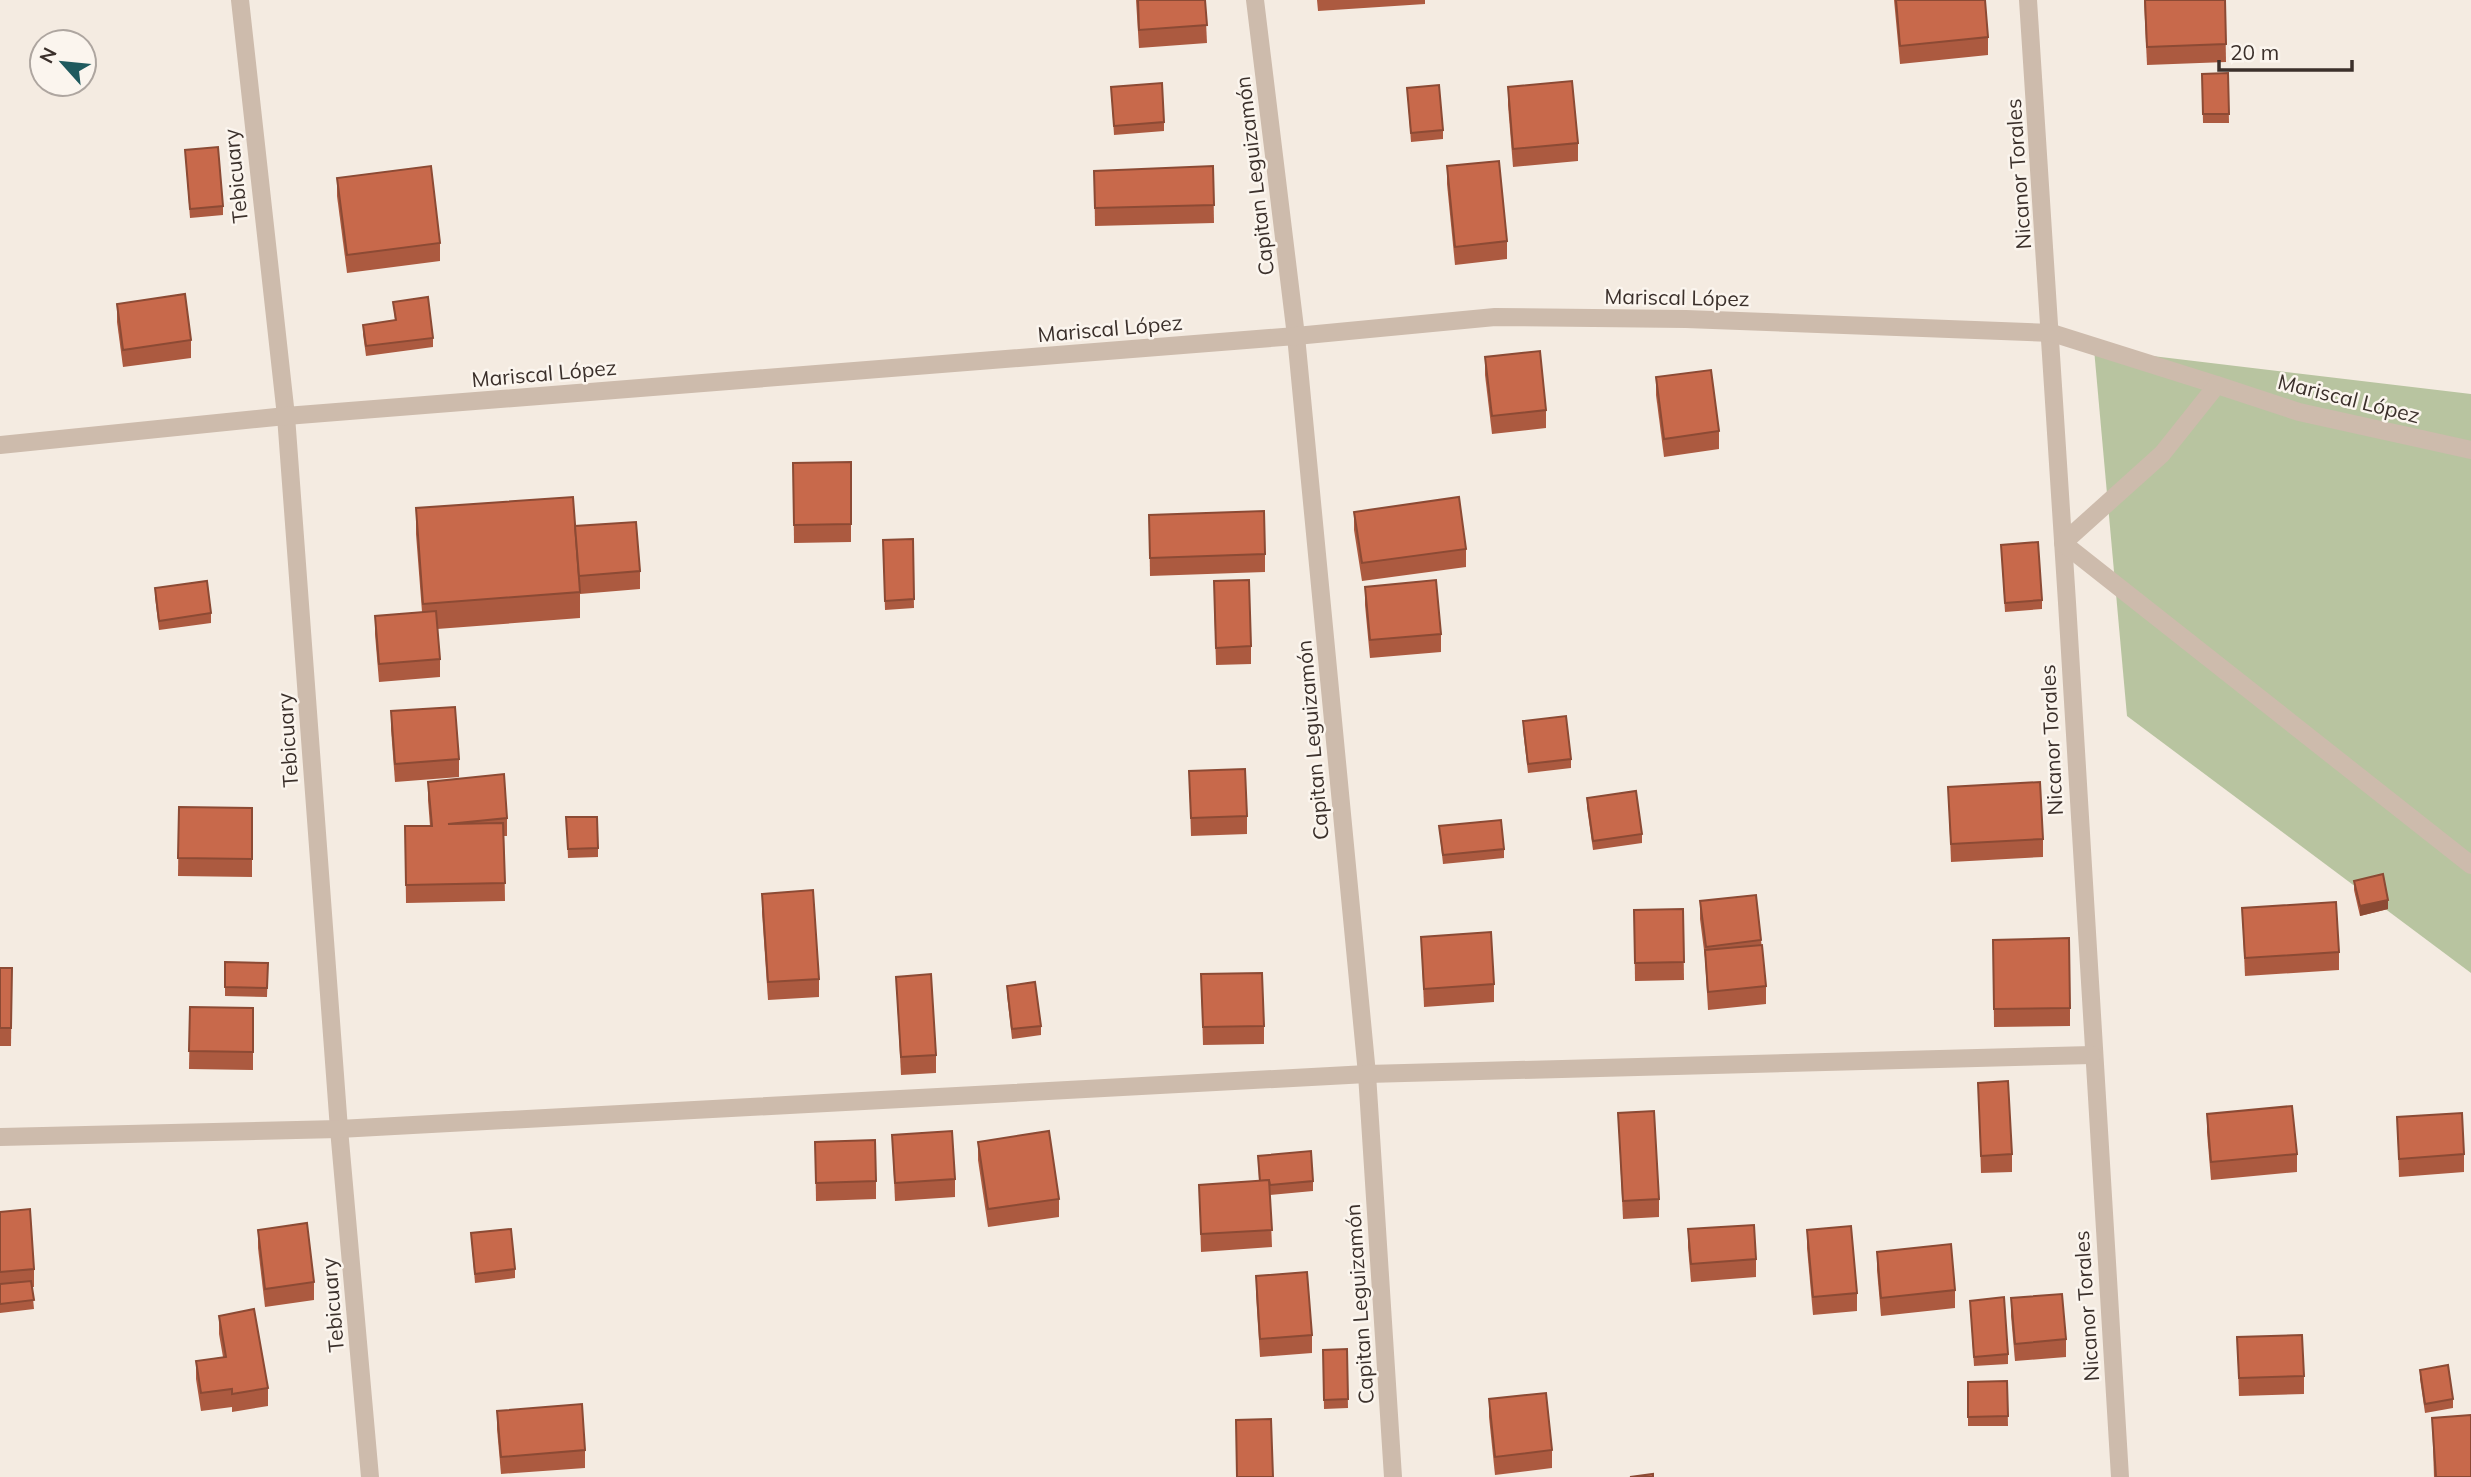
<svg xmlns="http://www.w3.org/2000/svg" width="2471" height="1477" viewBox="0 0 2471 1477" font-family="Mulish,sans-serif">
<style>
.green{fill:#b8c4a0}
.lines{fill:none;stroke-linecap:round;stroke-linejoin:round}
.minor{stroke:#cdbbac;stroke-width:18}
.wall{fill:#ac5a40}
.shaded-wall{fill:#8c4a34}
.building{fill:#c8694b;stroke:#8c4a34;stroke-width:2}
.labels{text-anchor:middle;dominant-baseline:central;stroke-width:5;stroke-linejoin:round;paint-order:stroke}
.street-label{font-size:21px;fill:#3b302b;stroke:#fbf5ee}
</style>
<rect width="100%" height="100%" fill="#f4ebe1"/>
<polygon class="green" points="2094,349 2471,394 2471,973 2127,716"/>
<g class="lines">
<g class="minor">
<polyline points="240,0 286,416 339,1129 370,1477"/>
<polyline points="1255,0 1296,336 1367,1074 1393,1477"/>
<path d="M 2028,0 C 2063,492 2088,985 2120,1477"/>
<polyline points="0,445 286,416 1296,336 1495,317 1686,319 2052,333 2217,385"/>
<polyline points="2471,450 2299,412 2217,385 2162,454 2063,543 2471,865"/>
<polyline points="0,1137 339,1129 1367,1074 2092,1055"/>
</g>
</g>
<g class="wall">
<polygon points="1136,0 1205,0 1207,43 1139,48"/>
<polygon points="1317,0 1425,0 1425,4 1318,11"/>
<polygon points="1894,0 1985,0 1988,37 1988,55 1900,64"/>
<polygon points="2144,0 2225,0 2226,62 2147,65"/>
<polygon points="2228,73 2229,123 2203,123 2202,74"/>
<polygon points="1111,87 1164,122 1164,131 1114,135"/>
<polygon points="1508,87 1578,143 1578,161 1513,167 1508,105"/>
<polygon points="1407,88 1443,130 1443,139 1411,142"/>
<polygon points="185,150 223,206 223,215 190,218"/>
<polygon points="1213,166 1214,223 1095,226 1094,171"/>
<polygon points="1447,166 1507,241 1507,259 1455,265 1447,184"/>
<polygon points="337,178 440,243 440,261 347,273 337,196"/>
<polygon points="393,302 433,338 433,347 366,356 363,334 363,325 395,320"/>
<polygon points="117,304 191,340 191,358 123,367 117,322"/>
<polygon points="1485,357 1546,410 1546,428 1492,434 1485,375"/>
<polygon points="1656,377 1719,431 1719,449 1664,457 1656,395"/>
<polygon points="851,462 851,542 794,543 793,463"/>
<polygon points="416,508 575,526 640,571 640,589 580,594 580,618 437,629 440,659 440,677 379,682 375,634 375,616 422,612 416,534"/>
<polygon points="1354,512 1466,549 1466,567 1362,581 1354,530"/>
<polygon points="1149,515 1265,554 1265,572 1150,576"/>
<polygon points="913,539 914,608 885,610 883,540"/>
<polygon points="2001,545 2042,600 2042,609 2005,612"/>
<polygon points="1365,587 1441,634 1441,652 1370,658 1365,605"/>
<polygon points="155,588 211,613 211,623 159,630 155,597"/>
<polygon points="1214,599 1251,646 1251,664 1216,665"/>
<polygon points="391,711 459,759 459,777 395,782 391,729"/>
<polygon points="1523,721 1571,759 1571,768 1528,773 1523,730"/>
<polygon points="1189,771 1247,816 1247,834 1191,836"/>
<polygon points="428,782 507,818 507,836 504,836 505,901 406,903 405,826 430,826 428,800"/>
<polygon points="1948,787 2043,839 2043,857 1951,862"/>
<polygon points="1587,798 1642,834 1642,843 1593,850 1587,807"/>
<polygon points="179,807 252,808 252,877 178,876"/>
<polygon points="566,817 598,848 598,857 568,858"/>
<polygon points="1439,826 1504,849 1504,858 1443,864"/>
<polygon points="2354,881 2388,909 2360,916 2354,890"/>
<polygon points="762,894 819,979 819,997 768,1000 762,912"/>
<polygon points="1700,901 1761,940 1766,986 1766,1004 1708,1010 1705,958 1700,919"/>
<polygon points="2242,908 2339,952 2339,970 2245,976"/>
<polygon points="1683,909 1684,980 1635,981 1634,910"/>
<polygon points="1421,937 1494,984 1494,1002 1424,1007"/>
<polygon points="1993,940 2070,1008 2070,1026 1994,1027"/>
<polygon points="225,962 268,963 267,997 225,996"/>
<polygon points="0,968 12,968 11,1046 0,1046"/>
<polygon points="1201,974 1264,1026 1264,1044 1203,1045"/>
<polygon points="896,977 936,1055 936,1073 901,1075"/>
<polygon points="1007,986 1041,1026 1041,1035 1012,1039 1007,995"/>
<polygon points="190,1007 253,1008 253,1070 189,1069"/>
<polygon points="1978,1083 2012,1154 2012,1172 1981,1173"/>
<polygon points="1618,1113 1659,1199 1659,1217 1623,1219"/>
<polygon points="2207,1114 2297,1154 2297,1172 2211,1180 2207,1132"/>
<polygon points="2397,1117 2464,1154 2464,1172 2399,1177"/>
<polygon points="892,1135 955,1179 955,1197 895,1201"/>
<polygon points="815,1142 876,1181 876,1199 816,1201"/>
<polygon points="978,1142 1059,1199 1059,1217 988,1227 978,1160"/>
<polygon points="1258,1156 1313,1181 1313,1191 1270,1195 1272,1247 1201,1252 1199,1185 1259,1181"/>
<polygon points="0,1212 34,1269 34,1287 32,1287 34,1309 0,1313"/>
<polygon points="1688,1229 1756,1259 1756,1277 1691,1282 1688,1247"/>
<polygon points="258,1230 314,1282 314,1300 265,1307 258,1248"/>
<polygon points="1807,1230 1857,1293 1857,1311 1813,1315 1807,1248"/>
<polygon points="471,1233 515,1269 515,1278 475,1283"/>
<polygon points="1877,1252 1955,1290 1955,1308 1881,1316 1877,1270"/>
<polygon points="1256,1276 1312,1335 1312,1353 1260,1357 1256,1294"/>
<polygon points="2011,1298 2066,1339 2066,1357 2015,1361 2011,1316"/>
<polygon points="1970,1301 2008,1354 2008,1364 1974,1366"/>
<polygon points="219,1316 268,1388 268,1406 232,1412 232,1407 201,1411 196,1379 196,1361 223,1357 219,1334"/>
<polygon points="2237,1337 2304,1376 2304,1394 2239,1396"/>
<polygon points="1347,1349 1348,1408 1324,1409 1323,1350"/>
<polygon points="2420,1370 2453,1399 2453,1408 2425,1413 2420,1379"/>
<polygon points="2007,1381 2008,1426 1968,1426 1968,1382"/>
<polygon points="1489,1399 1552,1450 1552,1468 1495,1475 1489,1417"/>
<polygon points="497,1411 585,1450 585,1468 501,1474 497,1429"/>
<polygon points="2432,1418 2471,1477 2434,1477"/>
</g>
<polygon class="shaded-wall" points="2388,900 2388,909 2360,916 2360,906"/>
<g class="building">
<polygon points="1138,0 1205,0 1207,25 1139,30"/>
<polygon points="1896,0 1985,0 1988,37 1900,46"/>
<polygon points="2145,0 2225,0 2226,44 2147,47"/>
<polygon points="2228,73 2229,114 2203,114 2202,74"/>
<polygon points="1572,81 1578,143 1513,149 1508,87"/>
<polygon points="1162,83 1164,122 1114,126 1111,87"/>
<polygon points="1439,85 1443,130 1411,133 1407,88"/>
<polygon points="218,147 223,206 190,209 185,150"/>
<polygon points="1499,161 1507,241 1455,247 1447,166"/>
<polygon points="431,166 440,243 347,255 337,178"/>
<polygon points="1213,166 1214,205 1095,208 1094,171"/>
<polygon points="185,294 191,340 123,350 117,304"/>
<polygon points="428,297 433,338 366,346 363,325 396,320 393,302"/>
<polygon points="1540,351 1546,410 1492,416 1485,357"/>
<polygon points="1711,370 1719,431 1664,439 1656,377"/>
<polygon points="851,462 851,524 794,525 793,463"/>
<polygon points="573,497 580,592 423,604 416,508"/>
<polygon points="1459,497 1466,549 1362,563 1354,512"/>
<polygon points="1264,511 1265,554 1150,558 1149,515"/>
<polygon points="636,522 640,571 579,576 575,526"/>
<polygon points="913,539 914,599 885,601 883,540"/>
<polygon points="2038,542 2042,600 2005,603 2001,545"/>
<polygon points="1249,580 1251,646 1216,648 1214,581"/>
<polygon points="1436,580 1441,634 1370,640 1365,587"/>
<polygon points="207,581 211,613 159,621 155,588"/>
<polygon points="436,611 440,659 379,664 375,616"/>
<polygon points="455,707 459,759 395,764 391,711"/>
<polygon points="1566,716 1571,759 1528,764 1523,721"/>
<polygon points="1245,769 1247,816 1191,818 1189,771"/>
<polygon points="504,774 507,818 448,824 503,823 505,883 406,885 405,826 432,826 428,782"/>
<polygon points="2040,782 2043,839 1951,844 1948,787"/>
<polygon points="1636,791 1642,834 1593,841 1587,798"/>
<polygon points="179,807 252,808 252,859 178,858"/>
<polygon points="566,817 597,817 598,848 568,849"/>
<polygon points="1501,820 1504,849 1443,855 1439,826"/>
<polygon points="2383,874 2388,900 2360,906 2354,881"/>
<polygon points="813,890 819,979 768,982 762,894"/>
<polygon points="1756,895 1761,940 1706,947 1700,901"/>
<polygon points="2336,902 2339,952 2245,958 2242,908"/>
<polygon points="1683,909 1684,962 1635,963 1634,910"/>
<polygon points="1491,932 1494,984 1424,989 1421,937"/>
<polygon points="2069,938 2070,1008 1994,1009 1993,940"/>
<polygon points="1762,945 1766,986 1708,992 1705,950"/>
<polygon points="225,962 268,963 267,988 225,987"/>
<polygon points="0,968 12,968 11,1028 0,1028"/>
<polygon points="1262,973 1264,1026 1203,1027 1201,974"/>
<polygon points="931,974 936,1055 901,1057 896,977"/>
<polygon points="1035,982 1041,1026 1012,1029 1007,986"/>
<polygon points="190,1007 253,1008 253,1052 189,1051"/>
<polygon points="2008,1081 2012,1154 1981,1156 1978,1083"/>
<polygon points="2292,1106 2297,1154 2211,1162 2207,1114"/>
<polygon points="1654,1111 1659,1199 1623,1201 1618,1113"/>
<polygon points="2462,1113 2464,1154 2399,1159 2397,1117"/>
<polygon points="952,1131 955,1179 895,1183 892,1135"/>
<polygon points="1049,1131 1059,1199 988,1209 978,1142"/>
<polygon points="875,1140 876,1181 816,1183 815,1142"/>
<polygon points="1311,1151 1313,1181 1270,1185 1269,1180 1260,1181 1258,1156"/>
<polygon points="1269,1180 1272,1230 1201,1234 1199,1185"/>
<polygon points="30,1209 34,1269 0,1272 0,1212"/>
<polygon points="307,1223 314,1282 265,1289 258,1230"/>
<polygon points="1754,1225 1756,1259 1691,1264 1688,1229"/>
<polygon points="1851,1226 1857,1293 1813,1297 1807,1230"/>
<polygon points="511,1229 515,1269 475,1274 471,1233"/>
<polygon points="1951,1244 1955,1290 1881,1298 1877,1252"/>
<polygon points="1307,1272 1312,1335 1260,1339 1256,1276"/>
<polygon points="31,1281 34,1300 0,1304 0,1284"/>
<polygon points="2062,1294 2066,1339 2015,1344 2011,1298"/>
<polygon points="2004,1297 2008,1354 1974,1357 1970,1301"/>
<polygon points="254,1309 268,1388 232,1394 232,1389 201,1393 196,1361 226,1357 219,1316"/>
<polygon points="2302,1335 2304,1376 2239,1378 2237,1337"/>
<polygon points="1347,1349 1348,1399 1324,1400 1323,1350"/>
<polygon points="2448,1365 2453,1399 2425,1404 2420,1370"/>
<polygon points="2007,1381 2008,1416 1968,1417 1968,1382"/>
<polygon points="1546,1393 1552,1450 1495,1457 1489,1399"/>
<polygon points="582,1404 585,1450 501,1457 497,1411"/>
<polygon points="2471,1415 2471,1477 2436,1477 2432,1418"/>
<polygon points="1271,1419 1273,1477 1237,1477 1236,1420"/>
<polygon points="1653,1474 1653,1477 1630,1477"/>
</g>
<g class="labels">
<g class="street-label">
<text transform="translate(2018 174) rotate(-94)">Nicanor Torales</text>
<text transform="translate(235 176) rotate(-96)">Tebicuary</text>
<text transform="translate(1254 176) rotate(-97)">Capitan Leguizamón</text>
<text transform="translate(1677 297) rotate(1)">Mariscal López</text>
<text transform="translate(1110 328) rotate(-5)">Mariscal López</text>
<text transform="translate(544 373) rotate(-5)">Mariscal López</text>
<text transform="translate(2349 398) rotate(14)">Mariscal López</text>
<text transform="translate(287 740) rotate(-94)">Tebicuary</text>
<text transform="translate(1312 740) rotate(-95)">Capitan Leguizamón</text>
<text transform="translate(2051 740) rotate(-93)">Nicanor Torales</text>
<text transform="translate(1359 1304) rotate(-94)">Capitan Leguizamón</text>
<text transform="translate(332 1305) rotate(-95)">Tebicuary</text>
<text transform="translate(2086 1306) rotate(-94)">Nicanor Torales</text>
</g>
</g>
<g transform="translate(63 63) rotate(297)"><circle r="33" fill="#fbf5ee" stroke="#aea6a0" stroke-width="2"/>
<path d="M0-5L12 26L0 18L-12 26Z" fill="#1f5a5e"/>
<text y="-10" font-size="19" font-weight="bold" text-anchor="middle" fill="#3b302b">N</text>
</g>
<path d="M2219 60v10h133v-10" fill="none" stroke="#3b302b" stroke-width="3.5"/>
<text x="2230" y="60" font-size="21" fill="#3b302b" stroke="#fbf5ee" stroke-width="5" paint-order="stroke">20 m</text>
</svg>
